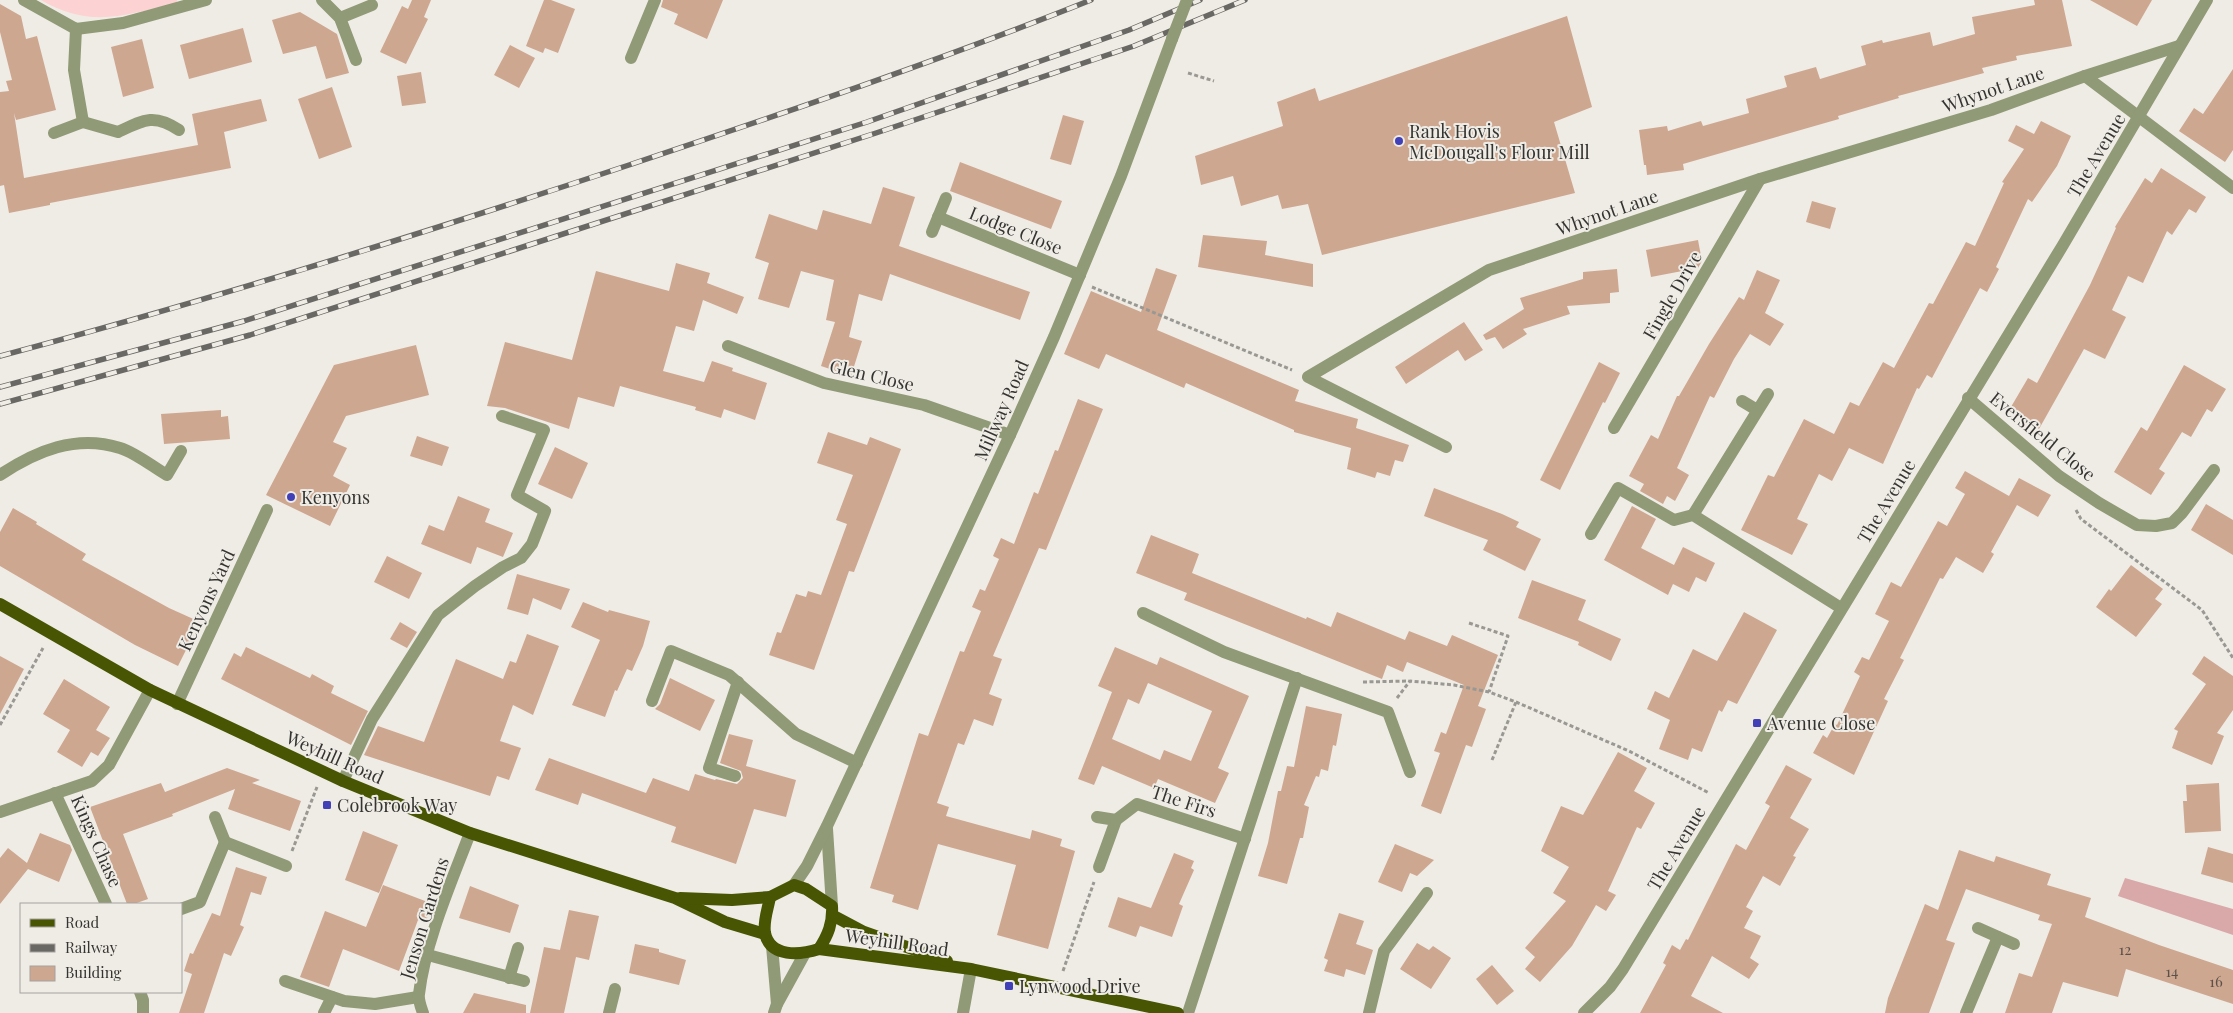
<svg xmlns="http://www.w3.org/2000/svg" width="2233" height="1013" viewBox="0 0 2233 1013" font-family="'Playfair Display',serif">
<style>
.green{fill:#fdd2d2}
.forest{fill:#d9a9a9}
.building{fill:#cea790;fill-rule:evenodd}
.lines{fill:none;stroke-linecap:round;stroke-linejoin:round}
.path{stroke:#9a9893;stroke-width:3;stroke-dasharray:4 2.5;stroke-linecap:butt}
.minor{stroke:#909a76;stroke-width:12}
.major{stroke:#485502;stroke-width:12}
.rail-casing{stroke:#6a6864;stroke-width:5.5}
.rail{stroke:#efece6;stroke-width:4;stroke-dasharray:11;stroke-linecap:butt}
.minor-bridge{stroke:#909a76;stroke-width:12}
.poi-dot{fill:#4240b6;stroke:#efece6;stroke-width:2}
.labels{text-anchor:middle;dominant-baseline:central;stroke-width:4;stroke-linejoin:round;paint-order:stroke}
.number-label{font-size:15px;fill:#5b5149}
.street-label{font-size:18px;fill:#353431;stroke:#efece6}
.poi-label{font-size:18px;fill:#353431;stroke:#efece6;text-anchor:start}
</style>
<rect width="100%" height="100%" fill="#efece6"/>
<path class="green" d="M 41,0 L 177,0 L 177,3 C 124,15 91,29 41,0 Z"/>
<polygon class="forest" points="2125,878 2233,909 2233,935 2118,896"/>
<g class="building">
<polygon points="412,0 431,0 424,17 428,19 406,64 380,52 402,6 408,9"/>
<polygon points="544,0 551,0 575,9 558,53 545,48 543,53 526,46"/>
<polygon points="663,0 723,0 707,39 674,24 678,14 661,7"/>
<polygon points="2034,0 2062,0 2072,46 2016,56 2017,60 1982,68 1984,73 1898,96 1899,98 1838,116 1839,119 1683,164 1684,170 1647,175 1646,165 1644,165 1639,130 1667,126 1668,131 1701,121 1703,126 1749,113 1746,99 1787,87 1784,76 1816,67 1820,79 1866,65 1861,46 1882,40 1883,43 1930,32 1933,46 1975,34 1972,17 2035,5"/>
<polygon points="2090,0 2152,0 2137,26"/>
<polygon points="0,4 21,16 26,39 37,36 56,110 16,120 14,113 24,178 198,145 192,114 261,99 267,121 224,132 231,168 50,203 50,205 9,213 4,185 0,186 0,92 9,91 6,81 12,80 0,32"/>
<polygon points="300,12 337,34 349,73 326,79 316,46 283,54 272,20"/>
<polygon points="1567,16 1592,107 1554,122 1575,193 1322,255 1308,204 1282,209 1278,195 1241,206 1233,176 1201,185 1195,156 1283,126 1277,102 1315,88 1319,101"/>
<polygon points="243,28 252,62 189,79 180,45"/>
<polygon points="142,39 154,88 123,97 111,47"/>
<polygon points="510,45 535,58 519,88 494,75"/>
<polygon points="2233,69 2233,150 2225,162 2179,131 2194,108 2203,114"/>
<polygon points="421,72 426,103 402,106 397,76"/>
<polygon points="332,87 352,147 319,159 298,99"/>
<polygon points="1063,115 1084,121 1071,165 1050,159"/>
<polygon points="2041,121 2071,136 2057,166 2032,202 2028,199 1996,267 1999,269 1987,292 1980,288 1932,378 1927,375 1919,389 1917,388 1883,464 1849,448 1832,481 1819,474 1797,519 1808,524 1792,555 1741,530 1768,475 1774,477 1804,419 1834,434 1850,402 1859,406 1883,362 1894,368 1929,303 1933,304 1966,242 1975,246 2004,183 2002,182 2024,149 2008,141 2016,125 2034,134"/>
<polygon points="960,162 1062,201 1051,229 950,191"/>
<polygon points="2161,168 2206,197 2196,213 2189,209 2172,235 2167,231 2143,283 2128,276 2112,310 2126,317 2105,359 2084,349 2039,429 2008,412 2028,378 2037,383 2090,285 2116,228 2115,227 2145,178 2152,183"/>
<polygon points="883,187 915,197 899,246 1030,292 1020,320 890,274 882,301 859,294 849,337 862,341 851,376 821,366 835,322 826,320 834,280 801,271 789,308 758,299 769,263 755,258 769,214 817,230 823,210 871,224"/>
<polygon points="1812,201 1836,208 1830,229 1806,222"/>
<polygon points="1203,235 1267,241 1265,255 1313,264 1313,287 1198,267"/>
<polygon points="1698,240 1702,261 1698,268 1651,277 1646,250"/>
<polygon points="676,263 710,273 707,283 744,297 737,314 703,300 694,331 676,326 663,371 704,382 712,361 733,368 732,371 767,383 755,420 724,409 721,418 695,410 696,407 620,386 614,407 578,397 569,429 505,408 487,406 505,342 572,360 596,271 669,291"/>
<polygon points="1156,268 1177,275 1157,330 1299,390 1295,401 1358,419 1356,428 1409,445 1403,462 1395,460 1390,476 1377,472 1375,478 1347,469 1351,448 1294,432 1294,430 1186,383 1184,388 1106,354 1099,369 1064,354 1091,291 1141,312"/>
<polygon points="1617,269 1619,292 1610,293 1610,303 1567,306 1570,314 1523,329 1527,334 1503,349 1495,337 1486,340 1483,335 1524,309 1520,298 1583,279 1583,272"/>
<polygon points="1757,270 1780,280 1765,313 1784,324 1770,346 1750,334 1734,359 1714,398 1710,396 1677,468 1689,475 1675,501 1667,496 1663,504 1640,491 1644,484 1629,476 1651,435 1658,439 1677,396 1679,396 1709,344 1739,297 1744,300"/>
<polygon points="1464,322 1483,350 1465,361 1458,350 1406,384 1395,367"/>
<polygon points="416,345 429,395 346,416 333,442 347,448 333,476 350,485 330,526 266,495 334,365"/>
<polygon points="1599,362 1620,373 1605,403 1603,402 1560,490 1540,480"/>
<polygon points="2184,365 2226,389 2212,412 2207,409 2191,437 2182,432 2159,469 2165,473 2151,495 2114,472 2141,427 2147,431"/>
<polygon points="1078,399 1103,409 1046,550 1039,548 993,656 1002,659 989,694 1002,699 993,726 974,719 964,745 958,743 937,803 949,807 946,816 1030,839 1032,830 1062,839 1060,846 1075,851 1048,949 997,935 1016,865 938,844 918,910 892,902 894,895 870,888 919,733 928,736 960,651 964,652 981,611 972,607 980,589 985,591 999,559 993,556 1001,538 1014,544 1034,492 1038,494 1055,450 1058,451"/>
<polygon points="221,410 221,417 228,416 230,439 164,444 161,414"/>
<polygon points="828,432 867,445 870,437 901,449 854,572 849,571 814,670 769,655 777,632 781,633 796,594 806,597 808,591 821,595 847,524 836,520 853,475 817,463"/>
<polygon points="417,436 449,447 442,466 410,456"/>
<polygon points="555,447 588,463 572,499 538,484"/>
<polygon points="1965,471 2009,496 2019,478 2051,495 2038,517 2017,505 1991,552 1994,554 1983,573 1956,557 1943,579 1940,578 1900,658 1904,660 1884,699 1888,701 1854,775 1813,753 1823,735 1827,738 1835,724 1837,725 1860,676 1854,672 1862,657 1869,660 1889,621 1875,614 1891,582 1901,587 1938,521 1947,526 1965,494 1955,488"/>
<polygon points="1434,488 1502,514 1519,522 1516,527 1541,539 1525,571 1483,550 1488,540 1424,516"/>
<polygon points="458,496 490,509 485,522 513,533 503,557 477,547 471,564 421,544 429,525 444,531"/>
<polygon points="2206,504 2233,520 2233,555 2191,530"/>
<polygon points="1632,506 1656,519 1641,548 1674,565 1683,547 1715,563 1706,582 1696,577 1689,592 1673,584 1668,595 1604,560"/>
<polygon points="13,508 37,522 36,524 86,554 82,560 169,608 200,622 178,666 135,645 0,566 0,532"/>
<polygon points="1151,535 1199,554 1192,573 1306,619 1307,617 1331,627 1337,612 1405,640 1409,631 1447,646 1452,635 1498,655 1478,706 1486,709 1472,747 1466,745 1441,814 1421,806 1440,753 1434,751 1441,732 1446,734 1464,685 1407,662 1403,672 1387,665 1382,679 1184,600 1187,593 1136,573"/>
<polygon points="387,556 422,573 409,599 374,582"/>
<polygon points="2131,565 2163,589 2155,599 2162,604 2136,637 2096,607 2109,589 2111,591"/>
<polygon points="517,574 570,589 561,610 533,598 528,615 507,609"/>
<polygon points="1532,580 1586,600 1578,620 1621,639 1611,661 1578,645 1579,642 1518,618"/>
<polygon points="583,602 608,612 609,610 650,621 643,646 632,671 627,669 617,691 615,690 605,717 572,705 600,640 571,627"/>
<polygon points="1744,612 1777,630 1737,704 1728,700 1722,712 1719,710 1702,752 1692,748 1688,760 1659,749 1670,720 1647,709 1655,691 1669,698 1693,649 1717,661"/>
<polygon points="400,622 417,632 407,648 390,639"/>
<polygon points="527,634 559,646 533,715 513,705 500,741 521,748 509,780 497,776 490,796 364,755 378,726 424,742 456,659 503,679 510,661 516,663"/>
<polygon points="246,647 310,678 312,674 334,686 331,693 368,711 351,745 221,679 234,653 241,657"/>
<path d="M 1115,647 L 1157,665 L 1160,657 L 1249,696 L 1218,768 L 1229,773 L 1215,803 L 1158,779 L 1154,788 L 1102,766 L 1094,785 L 1078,779 L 1112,692 L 1098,686 ZM 1148,683 L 1212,711 L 1191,761 L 1164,750 L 1160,760 L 1112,739 L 1128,699 L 1139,704 Z"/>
<polygon points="0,656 24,669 0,714"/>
<polygon points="2204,656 2233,676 2233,710 2217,733 2224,736 2212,765 2172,748 2178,731 2174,729 2206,684 2192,674"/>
<polygon points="670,678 715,700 700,731 655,709 660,704"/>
<polygon points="64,679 110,707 96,730 110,738 98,756 91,752 82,767 57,752 70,730 43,714"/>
<polygon points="1306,706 1342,714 1336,746 1333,745 1328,771 1321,769 1319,777 1316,776 1304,805 1309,807 1303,838 1300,838 1287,884 1258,876 1268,843 1278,791 1281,791 1287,766 1294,767"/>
<polygon points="729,734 753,740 746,766 796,780 786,817 754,809 736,864 671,842 676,827 582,793 578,805 535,790 549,758 646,793 653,778 689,791 695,774 715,780 716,779 737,784 743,778 741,771 720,763"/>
<polygon points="1618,752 1647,768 1634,791 1655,803 1641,829 1637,827 1608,891 1616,895 1606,911 1596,905 1572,946 1540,982 1525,969 1535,957 1525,948 1566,901 1553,893 1569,867 1541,851 1561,806 1583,815"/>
<polygon points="1786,765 1812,779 1790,818 1809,829 1793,856 1796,857 1780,886 1763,876 1746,907 1753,911 1744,928 1761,936 1750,958 1759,964 1749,979 1712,956 1691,996 1723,1013 1640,1013 1666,965 1663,963 1672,945 1680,950 1686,939 1688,940 1736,844 1746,850 1770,806 1765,803"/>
<polygon points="227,768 260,780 252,783 301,801 290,831 228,809 235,789 172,814 173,816 123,834 148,899 134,904 127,904 90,807 161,783 165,792"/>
<polygon points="2219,783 2221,831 2185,833 2183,801 2187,801 2186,785"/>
<polygon points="363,831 398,845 379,893 345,880"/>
<polygon points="40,833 70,845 72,850 59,882 28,869 0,904 0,858 8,848 27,863"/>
<polygon points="1395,844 1434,860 1417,876 1410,873 1402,892 1378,882"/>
<polygon points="2208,847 2233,854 2233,883 2201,874"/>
<polygon points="1959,850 1994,862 1996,856 2051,874 2047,885 2091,898 2085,917 2159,945 2233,970 2233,1004 2126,969 2118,997 2063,982 2052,1013 2005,1013 2019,973 2032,977 2052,924 2038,920 2040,915 1966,889 1946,940 1955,943 1929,1013 1885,1013 1888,998 1925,904 1938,910"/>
<polygon points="1174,853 1194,861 1191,868 1194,870 1179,904 1183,906 1172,937 1140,926 1136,937 1108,927 1118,897 1151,908"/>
<polygon points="236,867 267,877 261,895 251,892 240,925 244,927 231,956 224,953 204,1013 179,1013 192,974 184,971 190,953 193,954 212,913 220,916"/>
<polygon points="383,885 433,904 425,923 418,920 399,971 343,949 329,987 300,977 325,911 366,927"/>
<polygon points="470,886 519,905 510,933 459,918"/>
<polygon points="569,910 599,916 589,960 576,957 564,1013 530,1013 544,947 560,950"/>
<polygon points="1339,913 1364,921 1356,944 1373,950 1365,975 1346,969 1344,977 1324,971 1328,960 1324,958"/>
<polygon points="1417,943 1429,950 1433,946 1451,958 1431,989 1400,969"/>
<polygon points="635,944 659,949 659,952 686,960 679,985 629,973"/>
<polygon points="1492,965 1514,991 1497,1005 1476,979"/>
<polygon points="474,993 526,1005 526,1013 463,1013"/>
</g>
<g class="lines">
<g class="path">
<polyline points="1188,73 1214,81"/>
<polyline points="1092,287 1292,370"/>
<polyline points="2076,510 2081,519 2202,610 2233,658"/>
<polyline points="1469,623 1508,636 1489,692"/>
<polyline points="1363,682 1409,681"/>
<polyline points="1397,698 1410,681 1454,685 1489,692 1516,702 1629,751 1709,793"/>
<polyline points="0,725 43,648"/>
<polyline points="1492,760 1516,702"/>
<polyline points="292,851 317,787"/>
<polyline points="1063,971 1094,882"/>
</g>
<g class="minor">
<polyline points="24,0 76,29 123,23 206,0"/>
<polyline points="322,0 340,18 356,60"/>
<polyline points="340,18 372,5"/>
<polyline points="631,58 655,0"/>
<polyline points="2085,76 2233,188"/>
<path d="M 83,122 L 118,132 C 143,120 154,113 179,130"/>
<polyline points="54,133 83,122 74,70 76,29"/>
<polyline points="938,217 1080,275"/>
<polyline points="932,232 946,198"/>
<polyline points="728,346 824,383 924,405 1010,435"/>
<polyline points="1968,398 2059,476 2099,503 2137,525 2156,526 2172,523 2182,513 2214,470"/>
<polyline points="1742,401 1757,410"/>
<polyline points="1614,428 1760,179"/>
<polyline points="1446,447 1308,377 1489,270 1760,179 1991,110 2085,76 2179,46"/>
<path d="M 0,475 C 36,451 76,434 120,448 C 136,453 153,467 167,475 L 181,451"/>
<polyline points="1693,515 1768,394"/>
<polyline points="1591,534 1618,488 1674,520 1693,515 1841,608"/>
<polyline points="1143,613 1224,652 1388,712 1410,772"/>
<polyline points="652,701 671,651 729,675 796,734 857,763"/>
<polyline points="177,704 267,510"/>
<polyline points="735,776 709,768 738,682"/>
<polyline points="343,781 372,719 438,615 475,586 503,567 521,558 532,544 545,511 517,495 544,430 502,416"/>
<polyline points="55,793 106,904"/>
<polyline points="0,812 92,781 109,765 150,690"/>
<polyline points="215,817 225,842"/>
<polyline points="1097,817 1116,820 1099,867"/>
<polyline points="1116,820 1137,804 1245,839"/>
<polyline points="827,829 832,906"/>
<polyline points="794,885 807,866 827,826 1010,435 1054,337 1121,176 1172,39"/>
<polyline points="181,909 200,902 225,842 286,866"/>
<polyline points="1978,928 2014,944"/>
<polyline points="772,946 777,1004"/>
<polyline points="428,955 524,981"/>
<polyline points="509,978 518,948"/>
<polyline points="285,981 344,1001 375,1004 418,997"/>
<polyline points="140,992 143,1000 143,1013"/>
<polyline points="324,1013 332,997"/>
<path d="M 423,1013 C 421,1007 418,1000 419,994 C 425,942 451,883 470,833"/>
<polyline points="609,1013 615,989"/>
<polyline points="774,1013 777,1004 805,953"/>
<polyline points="963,1013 971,969"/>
<polyline points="1188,1013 1297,678"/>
<polyline points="1369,1013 1384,951 1427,893"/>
<polyline points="1584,1013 1610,987 1623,969 2063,245 2207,0"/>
<polyline points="1966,1013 1998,937"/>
</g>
<g class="major">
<polyline points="0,604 150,690 343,781 470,833 675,898 725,922 765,934"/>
<path d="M 770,897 C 768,909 763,921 765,933 C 770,958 800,955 819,949 L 971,969 L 1178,1013"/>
<path d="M 680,898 L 732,900 L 770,897 L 794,885 L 806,889 L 832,906 C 833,923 828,935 819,949"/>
<polyline points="832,915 864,932 947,961"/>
</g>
<defs>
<g id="rail">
<path d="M 0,356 C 212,300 421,234 629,165 C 784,113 939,61 1091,0"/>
<polyline points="0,387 244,321 867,122 1129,30 1200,0"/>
<polyline points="0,404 250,335 876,133 1134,46 1245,0"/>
</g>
</defs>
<use href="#rail" class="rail-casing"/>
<use href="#rail" class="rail"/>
<polyline class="minor-bridge" points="1172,39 1187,0"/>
</g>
<g class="poi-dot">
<circle cx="1399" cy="141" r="5"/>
<circle cx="291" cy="497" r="5"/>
<rect x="1752" y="718" width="10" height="10" rx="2.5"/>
<rect x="322" y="800" width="10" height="10" rx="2.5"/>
<rect x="1004" y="981" width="10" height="10" rx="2.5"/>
</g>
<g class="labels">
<g class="number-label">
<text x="2125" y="949">12</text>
<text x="2172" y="971">14</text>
<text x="2216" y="981">16</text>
</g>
<g class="street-label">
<text transform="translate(1993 89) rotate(-19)">Whynot Lane</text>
<text transform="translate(2096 155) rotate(-59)">The Avenue</text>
<text transform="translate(1607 212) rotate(-19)">Whynot Lane</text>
<text transform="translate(1016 230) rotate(22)">Lodge Close</text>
<text transform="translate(1672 295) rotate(-60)">Fingle Drive</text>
<text transform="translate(872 375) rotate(13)">Glen Close</text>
<text transform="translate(1001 410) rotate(-66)">Millway Road</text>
<text transform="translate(2043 436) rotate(39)">Eversfield Close</text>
<text transform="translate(1886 501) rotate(-59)">The Avenue</text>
<text transform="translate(206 600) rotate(-65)">Kenyons Yard</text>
<text transform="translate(335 757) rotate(24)">Weyhill Road</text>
<text transform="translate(1184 801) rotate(18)">The Firs</text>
<text transform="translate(97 841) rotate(66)">Kings Chase</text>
<text transform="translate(1676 848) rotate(-59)">The Avenue</text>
<text transform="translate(424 918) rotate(-73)">Jenson Gardens</text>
<text transform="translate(897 942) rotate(8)">Weyhill Road</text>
</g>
<g class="poi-label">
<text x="1409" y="131">Rank Hovis<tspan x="1409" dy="21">McDougall's Flour Mill</tspan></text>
<text x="301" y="497">Kenyons</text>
<text x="1767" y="723">Avenue Close</text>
<text x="337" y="805">Colebrook Way</text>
<text x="1019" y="986">Lynwood Drive</text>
</g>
</g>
<rect x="20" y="903" width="162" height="90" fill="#efece6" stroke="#a5a29e"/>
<rect x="30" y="919" width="25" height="8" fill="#485502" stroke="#a5a29e"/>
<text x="65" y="928" font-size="15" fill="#353431">Road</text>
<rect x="30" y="944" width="25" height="8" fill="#6a6864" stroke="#a5a29e"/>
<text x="65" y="953" font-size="15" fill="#353431">Railway</text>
<rect x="30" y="966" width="25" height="15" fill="#cea790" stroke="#a5a29e"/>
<text x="65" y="978" font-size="15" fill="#353431">Building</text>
</svg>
